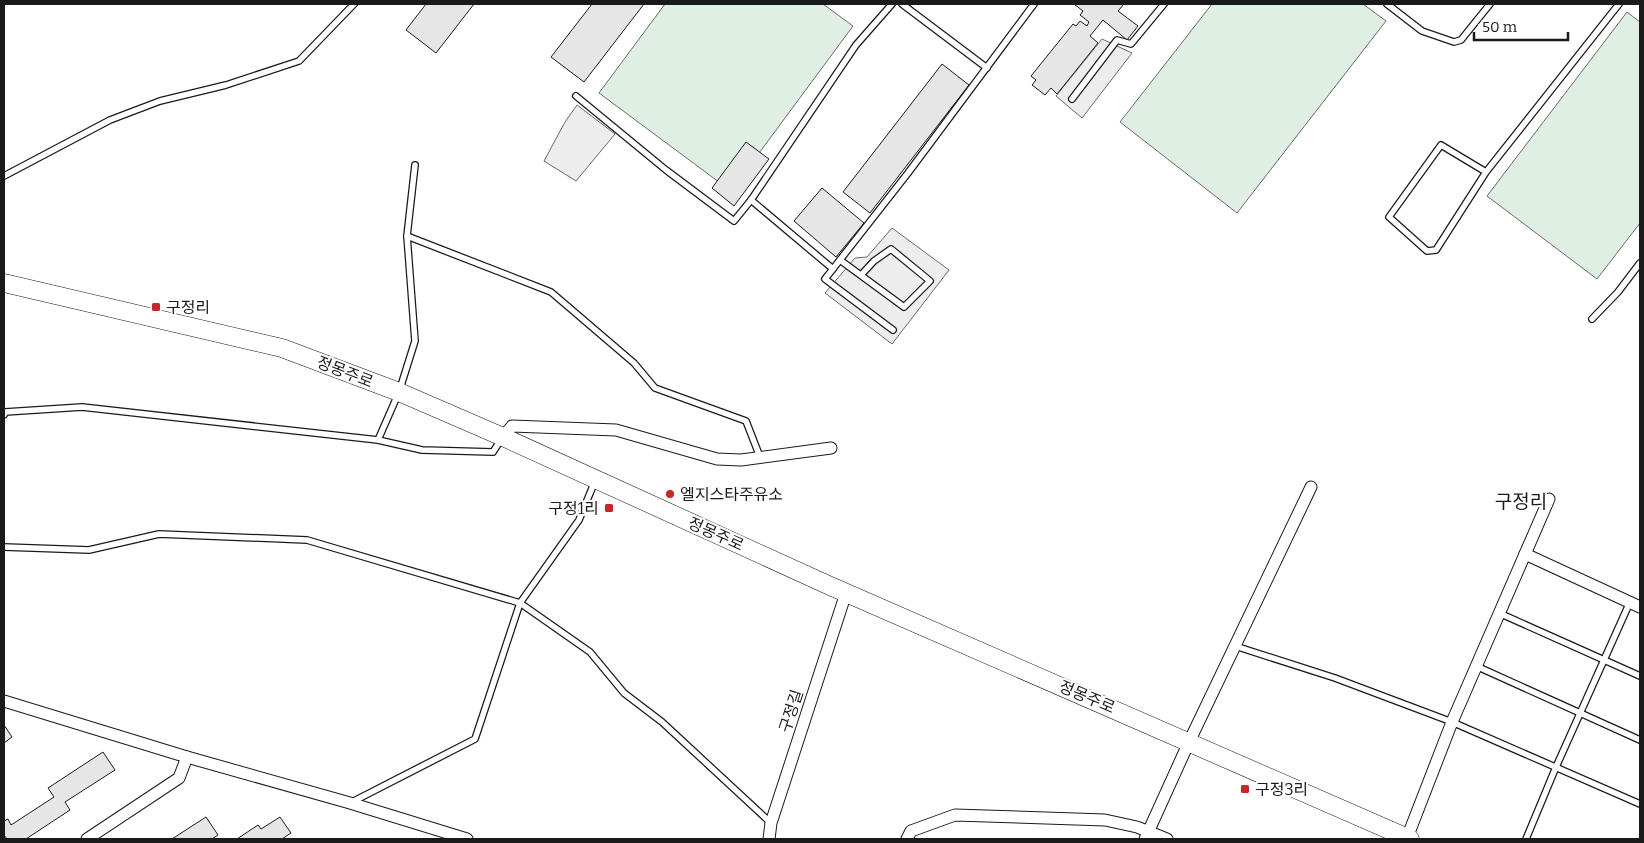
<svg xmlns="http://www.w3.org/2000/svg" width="1644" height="843" viewBox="0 0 1644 843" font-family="Bitter,'Noto Sans KR',serif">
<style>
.green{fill:#e0efe3;stroke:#6a6a6a}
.parking{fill:#ededed;stroke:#6a6a6a}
.building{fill:#e6e6e6;stroke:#1a1a1a}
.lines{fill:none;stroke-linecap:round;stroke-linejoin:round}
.lane-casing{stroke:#1a1a1a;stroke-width:8}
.street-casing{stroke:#1a1a1a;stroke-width:13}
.primary-casing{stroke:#1a1a1a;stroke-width:19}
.lane{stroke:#fff;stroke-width:5.5}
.street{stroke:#fff;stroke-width:11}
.primary{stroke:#fff;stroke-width:18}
.poi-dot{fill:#c62828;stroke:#fff;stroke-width:2}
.labels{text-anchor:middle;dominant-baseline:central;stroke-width:4;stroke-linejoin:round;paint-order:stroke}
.poi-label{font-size:16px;fill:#1a1a1a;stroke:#fff;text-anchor:start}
.street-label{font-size:16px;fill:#1a1a1a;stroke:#fff}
.quarter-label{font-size:19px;fill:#1a1a1a;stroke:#fff}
</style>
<rect width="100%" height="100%" fill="#fff"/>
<g class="green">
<polygon points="665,4 823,4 853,26 731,191 599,93"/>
<polygon points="1212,4 1363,4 1386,21 1237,213 1120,122"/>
<polygon points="1627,12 1640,22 1640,223 1597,279 1487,196"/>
</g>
<g class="parking">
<polygon points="1102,39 1132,53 1082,118 1056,96"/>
<polygon points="577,105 615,134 576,181 544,161 565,122"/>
<polygon points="892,228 949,270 892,344 825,293 855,258 867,257"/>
</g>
<g class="building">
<polygon points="426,4 474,4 436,53 406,30"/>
<polygon points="592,4 644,4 584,82 551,57"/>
<polygon points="1074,4 1124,4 1118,11 1138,26 1127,40 1103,20 1090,36 1098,43 1057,94 1051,88 1045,95 1032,85 1036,80 1031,76 1073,24 1076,26 1080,21 1087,26 1089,22 1080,15 1083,11"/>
<polygon points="942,64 969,85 870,213 843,192"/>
<polygon points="746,142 769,159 734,206 712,188"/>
<polygon points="822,188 864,223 836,257 794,221"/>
<polygon points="4,725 12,737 4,743"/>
<polygon points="103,752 115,770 65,802 70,810 26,839 7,839 4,835 4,821 8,819 11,825 54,797 48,788"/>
<polygon points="206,817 218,835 212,839 172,839"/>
<polygon points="280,817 291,833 282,839 237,839 258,825 261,829"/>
</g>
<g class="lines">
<defs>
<g id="lane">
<polyline points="902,4 987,68"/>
<polyline points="1387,4 1422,31 1454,42 1461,40 1490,4"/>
<polyline points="576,96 666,170 734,221 751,200 856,45 892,4"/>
<polyline points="1072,99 1117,40 1131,44 1164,4"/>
<polyline points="1486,172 1441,145 1389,217 1427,251 1436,250 1486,172 1619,4"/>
<polyline points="4,176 110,120 160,101 226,85 299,61 354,4"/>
<polyline points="751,200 833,269"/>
<polyline points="407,236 551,292 634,363 655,388 746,421 760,457"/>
<polyline points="840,260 904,307 930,281 891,249 874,261 861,275"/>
<polyline points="1592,319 1618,292 1640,263"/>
<polyline points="893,330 825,279 908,173 1034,4"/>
<polyline points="4,415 5,412 82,407 378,440 422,450 493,452 502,438"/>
<polyline points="378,440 399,392 415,341 407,236 415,165"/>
<polyline points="4,547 89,550 159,534 307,540 520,603 590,652 624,693 662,722 771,823"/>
<polyline points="1499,613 1640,676"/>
<polyline points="1235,646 1335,678 1452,722 1640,804"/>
<polyline points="1476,666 1640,740"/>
<polyline points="352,802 475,739 520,603 579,520 595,481"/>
<polyline points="1526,839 1556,767 1630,602"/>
</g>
<g id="street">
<polyline points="503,437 512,426 616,430 717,459 741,460 831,448"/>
<polyline points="1525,554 1640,607"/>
<polyline points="4,701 187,757 350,803 467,839"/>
<polyline points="1407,838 1452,722 1549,499"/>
<polyline points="87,839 179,778 187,757"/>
<polyline points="769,839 771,823 846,593"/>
<polyline points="907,839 911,831 955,815 1105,820 1137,827 1167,839"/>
<polyline points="1145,839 1189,742 1311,487"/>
</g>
<polyline id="primary" points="4,283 282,348 399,392 503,437 828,585 1410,839"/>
</defs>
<use href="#lane" class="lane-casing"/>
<use href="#street" class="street-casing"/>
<use href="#primary" class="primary-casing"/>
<use href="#lane" class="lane"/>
<use href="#street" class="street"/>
<use href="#primary" class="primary"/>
</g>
<g class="poi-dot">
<rect x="151" y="302" width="10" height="10" rx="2.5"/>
<circle cx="670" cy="494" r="5"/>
<rect x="604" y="503" width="10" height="10" rx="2.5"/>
<rect x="1240" y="784" width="10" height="10" rx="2.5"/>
</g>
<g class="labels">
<g class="poi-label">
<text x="166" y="307">구정리</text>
<text x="680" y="494">엘지스타주유소</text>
<text x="599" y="508" text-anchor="end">구정1리</text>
<text x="1255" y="789">구정3리</text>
</g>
<g class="street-label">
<text transform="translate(345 372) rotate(21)">정몽주로</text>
<text transform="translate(716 534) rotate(24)">정몽주로</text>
<text transform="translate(1087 697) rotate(23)">정몽주로</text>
<text transform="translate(791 711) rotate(-72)">구정길</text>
</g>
<g class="quarter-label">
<text x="1521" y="501">구정리</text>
</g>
</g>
<rect width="1644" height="843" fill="none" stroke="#1a1a1a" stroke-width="10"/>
<path d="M1474 32v8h94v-8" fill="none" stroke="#1a1a1a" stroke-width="2.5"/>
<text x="1482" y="32" font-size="15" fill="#1a1a1a" stroke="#ffffff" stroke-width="4" paint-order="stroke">50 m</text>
</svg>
